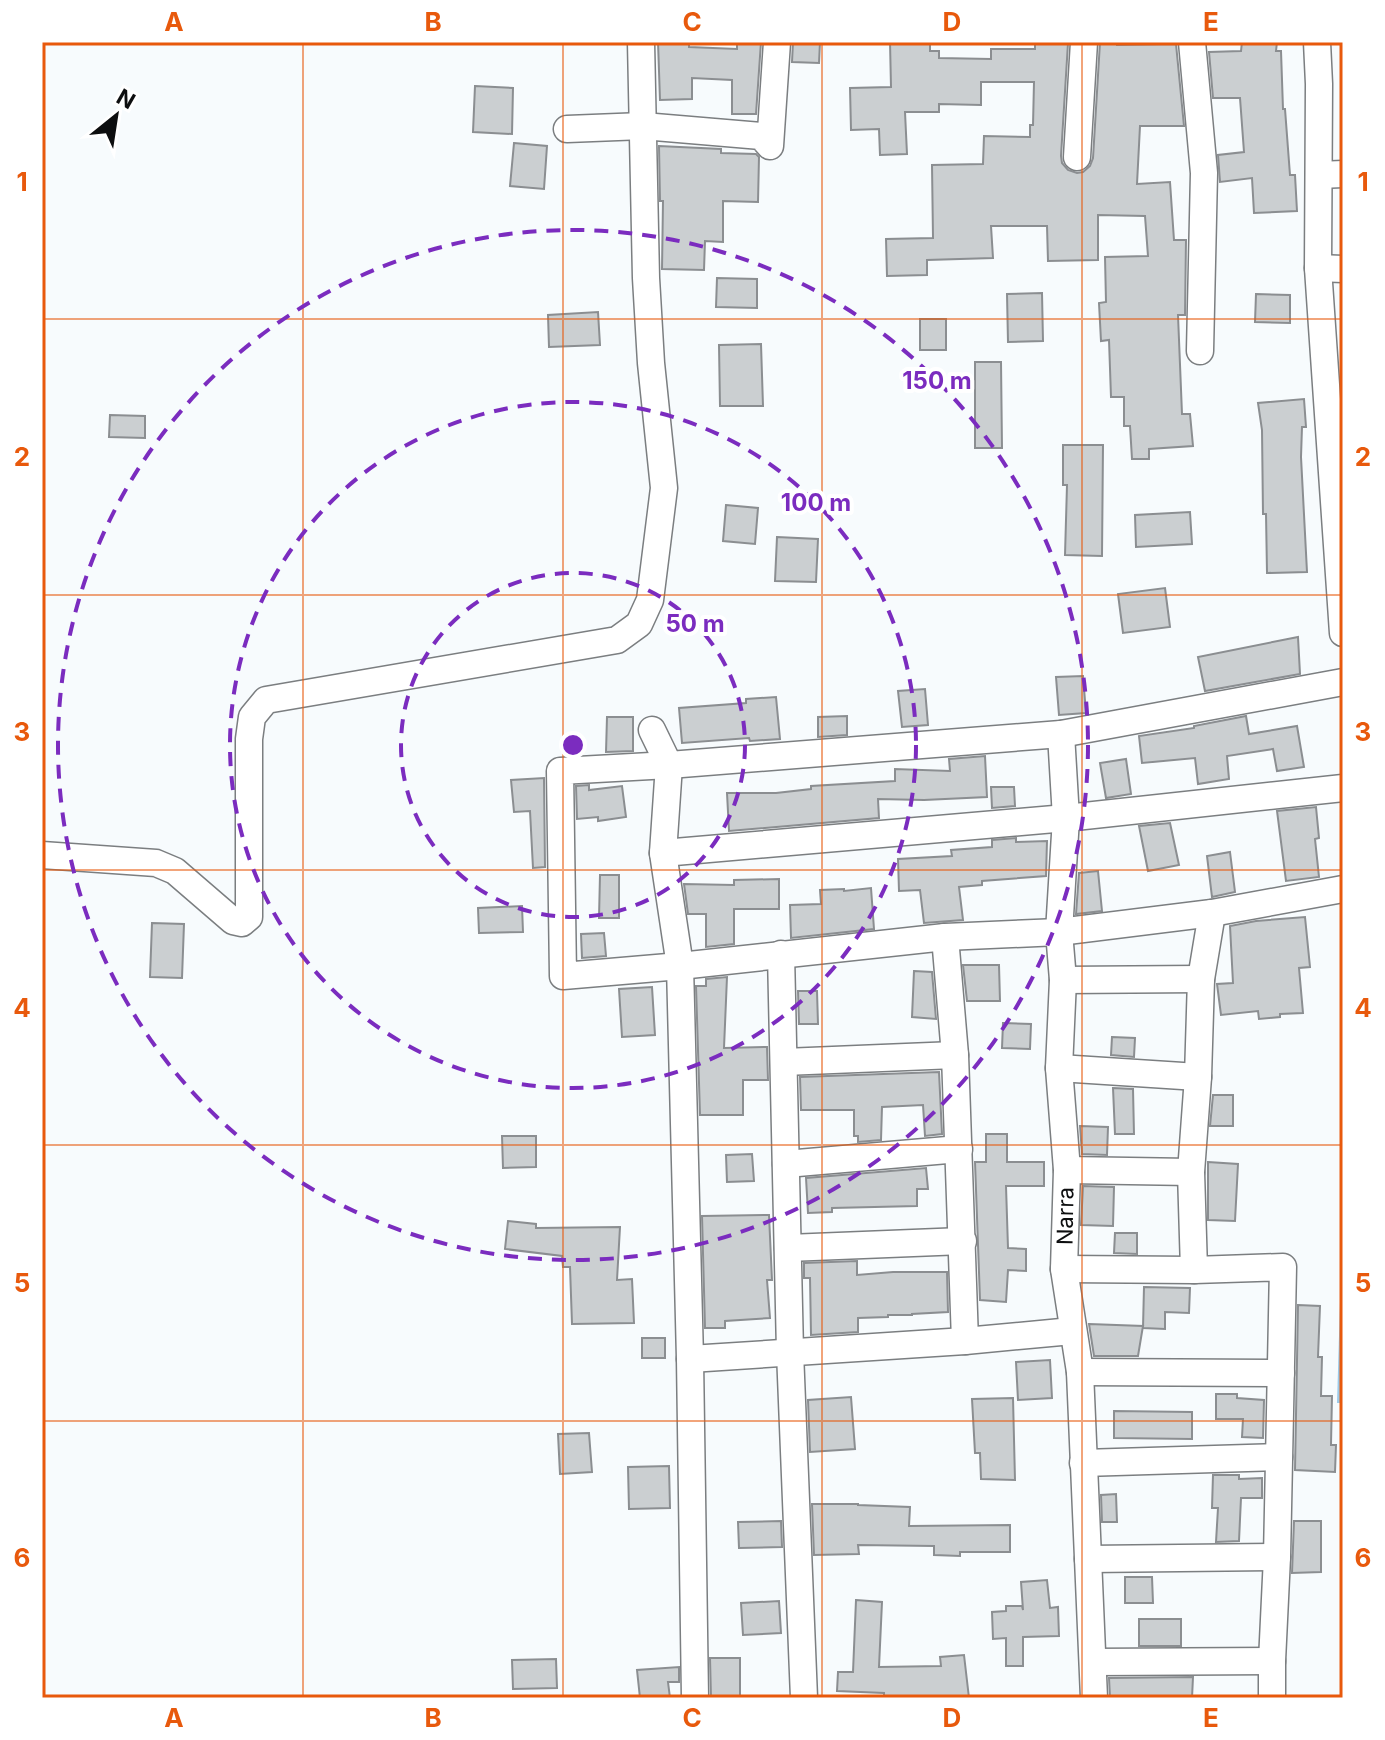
<svg xmlns="http://www.w3.org/2000/svg" width="1385" height="1740" viewBox="0 0 1385 1740" font-family="Inter,sans-serif">
<style>
.forest{fill:#9bcae9}
.building{fill:#cbcfd1;stroke:#8b8e91;stroke-width:2}
.lines{fill:none;stroke-linecap:round;stroke-linejoin:round}
.minor-casing{stroke:#7b7e80;stroke-width:29}
.minor{stroke:#fff;stroke-width:26}
.grid{fill:none;stroke:#e8590c;stroke-width:2;stroke-opacity:0.55}
.ring{fill:none;stroke:#7b2cbf;stroke-width:4;stroke-dasharray:14 10}
.labels{text-anchor:middle;dominant-baseline:central;stroke-width:8;stroke-linejoin:round;paint-order:stroke}
.street-label{font-size:22px;fill:#0d0e0f;stroke:#fff}
.centre{fill:#7b2cbf;stroke:#fff;stroke-width:4}
.ring-label{font-size:24px;text-anchor:middle;font-weight:bold;fill:#7b2cbf;stroke:#fff;stroke-width:8;stroke-linejoin:round;paint-order:stroke}
.neatline{fill:none;stroke:#e8590c;stroke-width:3}
.grid-label{font-size:26px;text-anchor:middle;font-weight:bold;fill:#e8590c}
</style>
<rect width="100%" height="100%" fill="#f7fbfd"/>
<polygon class="forest" points="1343,1201 1343,1403 1337,1403"/>
<g class="building">
<polygon points="658,42 689,42 689,47 737,49 737,42 761,42 756,114 732,114 732,80 692,78 692,99 660,100"/>
<polygon points="793,42 820,42 819,63 792,62"/>
<polygon points="890,42 930,42 930,51 939,51 939,58 991,59 991,49 1035,49 1035,42 1068,43 1061,156 1062,163 1068,170 1077,173 1083,172 1090,166 1093,158 1100,42 1117,42 1117,45 1176,44 1184,126 1140,126 1137,184 1170,182 1174,240 1186,240 1185,315 1178,315 1182,414 1190,414 1193,446 1149,449 1149,459 1132,459 1130,426 1124,426 1124,397 1111,397 1109,340 1101,341 1099,303 1106,302 1105,257 1148,256 1145,216 1098,215 1098,260 1048,261 1047,226 991,226 993,258 927,260 927,275 887,276 886,239 933,238 932,165 983,164 984,136 1030,137 1030,125 1033,125 1034,82 981,82 981,105 939,104 939,112 905,112 907,154 880,155 879,129 851,130 850,88 891,87"/>
<polygon points="1242,42 1277,42 1276,51 1281,51 1283,109 1285,109 1290,175 1295,175 1297,211 1254,213 1252,178 1220,182 1218,155 1244,152 1240,98 1213,98 1209,52 1241,51"/>
<polygon points="475,86 513,88 512,134 473,132"/>
<polygon points="514,143 547,146 544,189 510,186"/>
<polygon points="659,146 721,149 721,153 756,154 759,157 758,202 723,201 723,242 705,241 704,270 662,269 663,201 660,201"/>
<polygon points="717,278 757,279 757,308 716,307"/>
<polygon points="1042,293 1043,341 1008,342 1007,294"/>
<polygon points="1256,294 1290,295 1290,323 1255,322"/>
<polygon points="598,312 600,345 549,347 548,315"/>
<rect x="920" y="319" width="26" height="31"/>
<polygon points="761,344 763,406 720,406 719,345"/>
<polygon points="975,362 1001,362 1002,448 975,448"/>
<polygon points="1304,399 1306,427 1302,427 1301,457 1307,572 1267,573 1266,514 1263,514 1262,430 1258,403"/>
<polygon points="110,415 145,416 145,438 109,437"/>
<polygon points="1063,445 1103,445 1102,556 1065,555 1067,485 1063,485"/>
<polygon points="726,505 758,508 755,544 723,541"/>
<polygon points="1190,512 1192,544 1136,547 1135,515"/>
<polygon points="777,537 818,539 816,582 775,581"/>
<polygon points="1165,588 1170,627 1123,633 1118,594"/>
<polygon points="1298,637 1300,674 1205,691 1198,657"/>
<polygon points="1083,676 1086,713 1059,715 1056,677"/>
<polygon points="925,689 928,725 902,727 898,691"/>
<polygon points="776,697 780,739 750,741 749,738 682,743 679,708 746,703 746,699"/>
<polygon points="847,716 847,735 818,737 818,717"/>
<polygon points="1246,716 1249,734 1297,726 1304,767 1277,771 1273,749 1227,756 1229,779 1198,784 1195,758 1142,763 1139,736 1194,728 1194,726"/>
<polygon points="607,717 633,717 633,751 606,752"/>
<polygon points="985,756 987,797 924,800 878,799 879,818 729,831 727,793 776,793 811,789 811,786 895,781 895,769 950,771 949,759"/>
<polygon points="1126,759 1131,794 1106,798 1100,763"/>
<polygon points="544,778 545,867 533,868 530,811 514,812 511,780"/>
<polygon points="589,785 589,790 622,786 626,817 598,821 598,817 577,819 576,786"/>
<polygon points="991,787 1014,787 1015,806 992,808"/>
<polygon points="1316,807 1319,838 1315,839 1319,877 1286,881 1277,811"/>
<polygon points="1170,823 1179,865 1148,871 1139,826"/>
<polygon points="1016,838 1016,842 1047,841 1046,876 982,881 982,885 959,887 963,920 924,923 920,890 899,891 898,859 952,856 951,850 992,847 992,840"/>
<polygon points="1230,852 1235,892 1212,897 1207,856"/>
<polygon points="1098,871 1102,911 1076,914 1079,873"/>
<polygon points="600,875 619,875 619,918 599,918"/>
<polygon points="779,879 779,909 734,909 734,944 706,947 706,914 688,914 684,884 734,885 734,880"/>
<polygon points="871,888 874,929 791,938 790,905 821,904 820,890 844,889 844,891"/>
<polygon points="522,906 523,932 479,933 478,908"/>
<polygon points="1305,917 1310,967 1299,968 1303,1013 1280,1014 1280,1017 1259,1019 1258,1011 1221,1015 1217,984 1233,983 1230,926 1256,921"/>
<polygon points="152,923 184,924 182,978 150,977"/>
<polygon points="604,933 606,956 582,958 581,934"/>
<polygon points="963,965 999,965 1000,1001 967,1001"/>
<polygon points="914,971 932,972 936,1019 912,1017"/>
<polygon points="727,977 724,1048 767,1047 768,1080 743,1080 743,1115 700,1115 696,986 706,986 706,979"/>
<polygon points="652,987 655,1035 622,1037 619,989"/>
<polygon points="798,991 817,991 818,1024 799,1024"/>
<polygon points="1003,1023 1031,1024 1030,1049 1002,1048"/>
<polygon points="1112,1037 1135,1038 1134,1057 1111,1055"/>
<polygon points="939,1072 942,1134 925,1136 923,1105 882,1107 881,1140 858,1142 858,1136 854,1136 854,1110 801,1110 800,1077"/>
<polygon points="1113,1088 1133,1089 1134,1134 1115,1134"/>
<polygon points="1213,1095 1233,1095 1233,1126 1210,1126"/>
<polygon points="1080,1126 1108,1127 1107,1155 1082,1154"/>
<polygon points="986,1134 1007,1134 1007,1162 1044,1162 1044,1186 1006,1186 1008,1248 1026,1249 1026,1271 1008,1270 1006,1302 980,1300 975,1162 986,1162"/>
<polygon points="502,1136 536,1136 536,1167 503,1168"/>
<polygon points="752,1154 754,1181 727,1182 726,1155"/>
<polygon points="1208,1162 1238,1164 1235,1221 1208,1220"/>
<polygon points="926,1168 928,1189 917,1189 917,1206 832,1208 832,1212 808,1213 806,1178"/>
<polygon points="1083,1186 1114,1187 1113,1226 1081,1225"/>
<polygon points="769,1215 772,1280 767,1280 770,1318 725,1321 725,1328 705,1328 702,1216"/>
<polygon points="508,1221 536,1224 536,1228 620,1227 617,1280 632,1279 634,1323 572,1324 570,1267 563,1267 562,1256 505,1249"/>
<polygon points="1115,1233 1137,1233 1137,1254 1114,1253"/>
<polygon points="857,1261 857,1275 893,1272 947,1272 948,1312 912,1314 912,1315 888,1315 888,1317 858,1318 858,1332 811,1335 810,1278 804,1278 804,1263"/>
<polygon points="1144,1287 1190,1288 1189,1313 1165,1312 1165,1329 1143,1328"/>
<polygon points="1298,1305 1320,1306 1318,1357 1322,1357 1321,1396 1332,1396 1331,1445 1336,1445 1335,1472 1295,1470"/>
<polygon points="1089,1324 1143,1326 1138,1356 1094,1356"/>
<rect x="642" y="1338" width="23" height="20"/>
<polygon points="1050,1360 1052,1398 1018,1400 1016,1362"/>
<polygon points="1216,1394 1237,1394 1237,1398 1264,1400 1263,1438 1242,1437 1243,1419 1216,1419"/>
<polygon points="851,1397 855,1449 810,1452 808,1400"/>
<polygon points="1013,1398 1015,1480 981,1479 980,1453 975,1453 972,1399"/>
<polygon points="1114,1411 1192,1412 1192,1439 1114,1438"/>
<polygon points="589,1433 592,1472 560,1474 558,1434"/>
<polygon points="669,1466 670,1508 629,1509 628,1467"/>
<polygon points="1213,1475 1239,1475 1239,1479 1262,1478 1262,1498 1241,1498 1239,1541 1216,1542 1218,1508 1212,1508"/>
<polygon points="1116,1494 1117,1522 1102,1522 1101,1495"/>
<polygon points="812,1504 858,1504 858,1505 910,1507 909,1526 1010,1525 1010,1552 960,1552 960,1556 934,1555 934,1546 858,1545 859,1554 814,1555"/>
<polygon points="781,1521 782,1547 739,1548 738,1522"/>
<polygon points="1294,1521 1321,1521 1321,1572 1292,1573"/>
<polygon points="1125,1577 1152,1577 1153,1603 1125,1603"/>
<polygon points="1047,1580 1050,1608 1058,1607 1059,1636 1023,1637 1023,1666 1006,1666 1006,1638 993,1639 992,1612 1006,1611 1006,1606 1022,1606 1023,1610 1021,1582"/>
<polygon points="856,1600 882,1602 879,1667 941,1666 940,1657 964,1655 969,1698 884,1698 884,1693 837,1691 838,1672 853,1672"/>
<polygon points="779,1601 781,1633 743,1635 741,1603"/>
<rect x="1139" y="1619" width="42" height="27"/>
<polygon points="710,1658 740,1658 740,1698 711,1698"/>
<polygon points="556,1659 557,1688 513,1689 512,1660"/>
<polygon points="679,1667 679,1682 668,1682 670,1698 640,1698 637,1670"/>
<polygon points="1193,1677 1192,1698 1110,1698 1109,1678"/>
</g>
<g class="lines">
<defs>
<g id="minor">
<polyline points="1192,42 1204,173 1200,351"/>
<polyline points="1317,42 1319,84 1318,268 1343,633"/>
<polyline points="567,129 643,126 761,136 770,146 777,42"/>
<polyline points="1077,157 1084,42"/>
<polyline points="1319,175 1343,174"/>
<polyline points="1318,268 1343,269"/>
<polyline points="1343,682 1061,734 669,765 560,771 563,976 680,966 945,937 1059,932 1212,913 1343,889"/>
<polyline points="652,730 669,765 663,853 680,966 690,1359 695,1698"/>
<polyline points="1061,734 1066,818 1059,932 1063,980 1059,1068 1067,1170 1064,1269 1080,1372 1094,1698"/>
<polyline points="663,853 1066,818 1343,788"/>
<polyline points="42,855 156,863 175,871 233,921 242,923 249,917 249,739 252,717 266,700 617,640 639,624 650,600 664,488 651,363 646,278 641,42"/>
<polyline points="945,937 955,1055 965,1341"/>
<polyline points="781,954 790,1352 804,1698"/>
<polyline points="1063,980 1201,979"/>
<polyline points="784,1062 955,1055"/>
<polyline points="1059,1068 1198,1077"/>
<polyline points="786,1164 959,1149"/>
<polyline points="1067,1170 1191,1172"/>
<polyline points="788,1248 963,1241"/>
<polyline points="1064,1269 1194,1270 1283,1267 1277,1557 1272,1661 1272,1698"/>
<polyline points="1194,1270 1191,1172 1198,1077 1201,979 1212,913"/>
<polyline points="690,1359 965,1341 1072,1331"/>
<polyline points="1080,1372 1281,1373"/>
<polyline points="1083,1463 1279,1457"/>
<polyline points="1088,1559 1277,1557"/>
<polyline points="1093,1662 1272,1661"/>
</g>
</defs>
<use href="#minor" class="minor-casing"/>
<use href="#minor" class="minor"/>
</g>
<path class="grid" d="M 303,42 L 303,1698M 563,42 L 563,1698M 822,42 L 822,1698M 1082,42 L 1082,1698M 42,319 L 1343,319M 42,595 L 1343,595M 42,870 L 1343,870M 42,1145 L 1343,1145M 42,1421 L 1343,1421"/>
<g class="ring">
<circle cx="573" cy="745" r="172"/>
<circle cx="573" cy="745" r="343"/>
<circle cx="573" cy="745" r="515"/>
</g>
<g class="labels">
<g class="street-label">
<text transform="translate(1065 1216) rotate(-89)">Narra</text>
</g>
</g>
<circle cx="573" cy="745" r="12" class="centre"/>
<g class="ring-label">
<text x="937" y="389">150 m</text>
<text x="816" y="511">100 m</text>
<text x="695" y="632">50 m</text>
</g>
<rect width="1385" height="1740" fill="none" stroke="#ffffff" stroke-width="88"/>
<g transform="translate(116 116) rotate(30)" stroke="#ffffff" stroke-width="6" paint-order="stroke">
<path d="M0-6L14 30L0 20L-14 30Z" fill="#0d0e0f"/>
<text y="-12" font-size="22" font-weight="bold" text-anchor="middle" fill="#0d0e0f">N</text>
</g>
<rect x="44" y="44" width="1297" height="1652" class="neatline"/>
<g class="grid-label">
<text x="174" y="31">A</text>
<text x="433" y="31">B</text>
<text x="692" y="31">C</text>
<text x="952" y="31">D</text>
<text x="1211" y="31">E</text>
<text x="22" y="191">1</text>
<text x="1363" y="191">1</text>
<text x="22" y="466">2</text>
<text x="1363" y="466">2</text>
<text x="22" y="741">3</text>
<text x="1363" y="741">3</text>
<text x="22" y="1017">4</text>
<text x="1363" y="1017">4</text>
<text x="22" y="1292">5</text>
<text x="1363" y="1292">5</text>
<text x="22" y="1567">6</text>
<text x="1363" y="1567">6</text>
<text x="174" y="1727">A</text>
<text x="433" y="1727">B</text>
<text x="692" y="1727">C</text>
<text x="952" y="1727">D</text>
<text x="1211" y="1727">E</text>
</g>
</svg>
